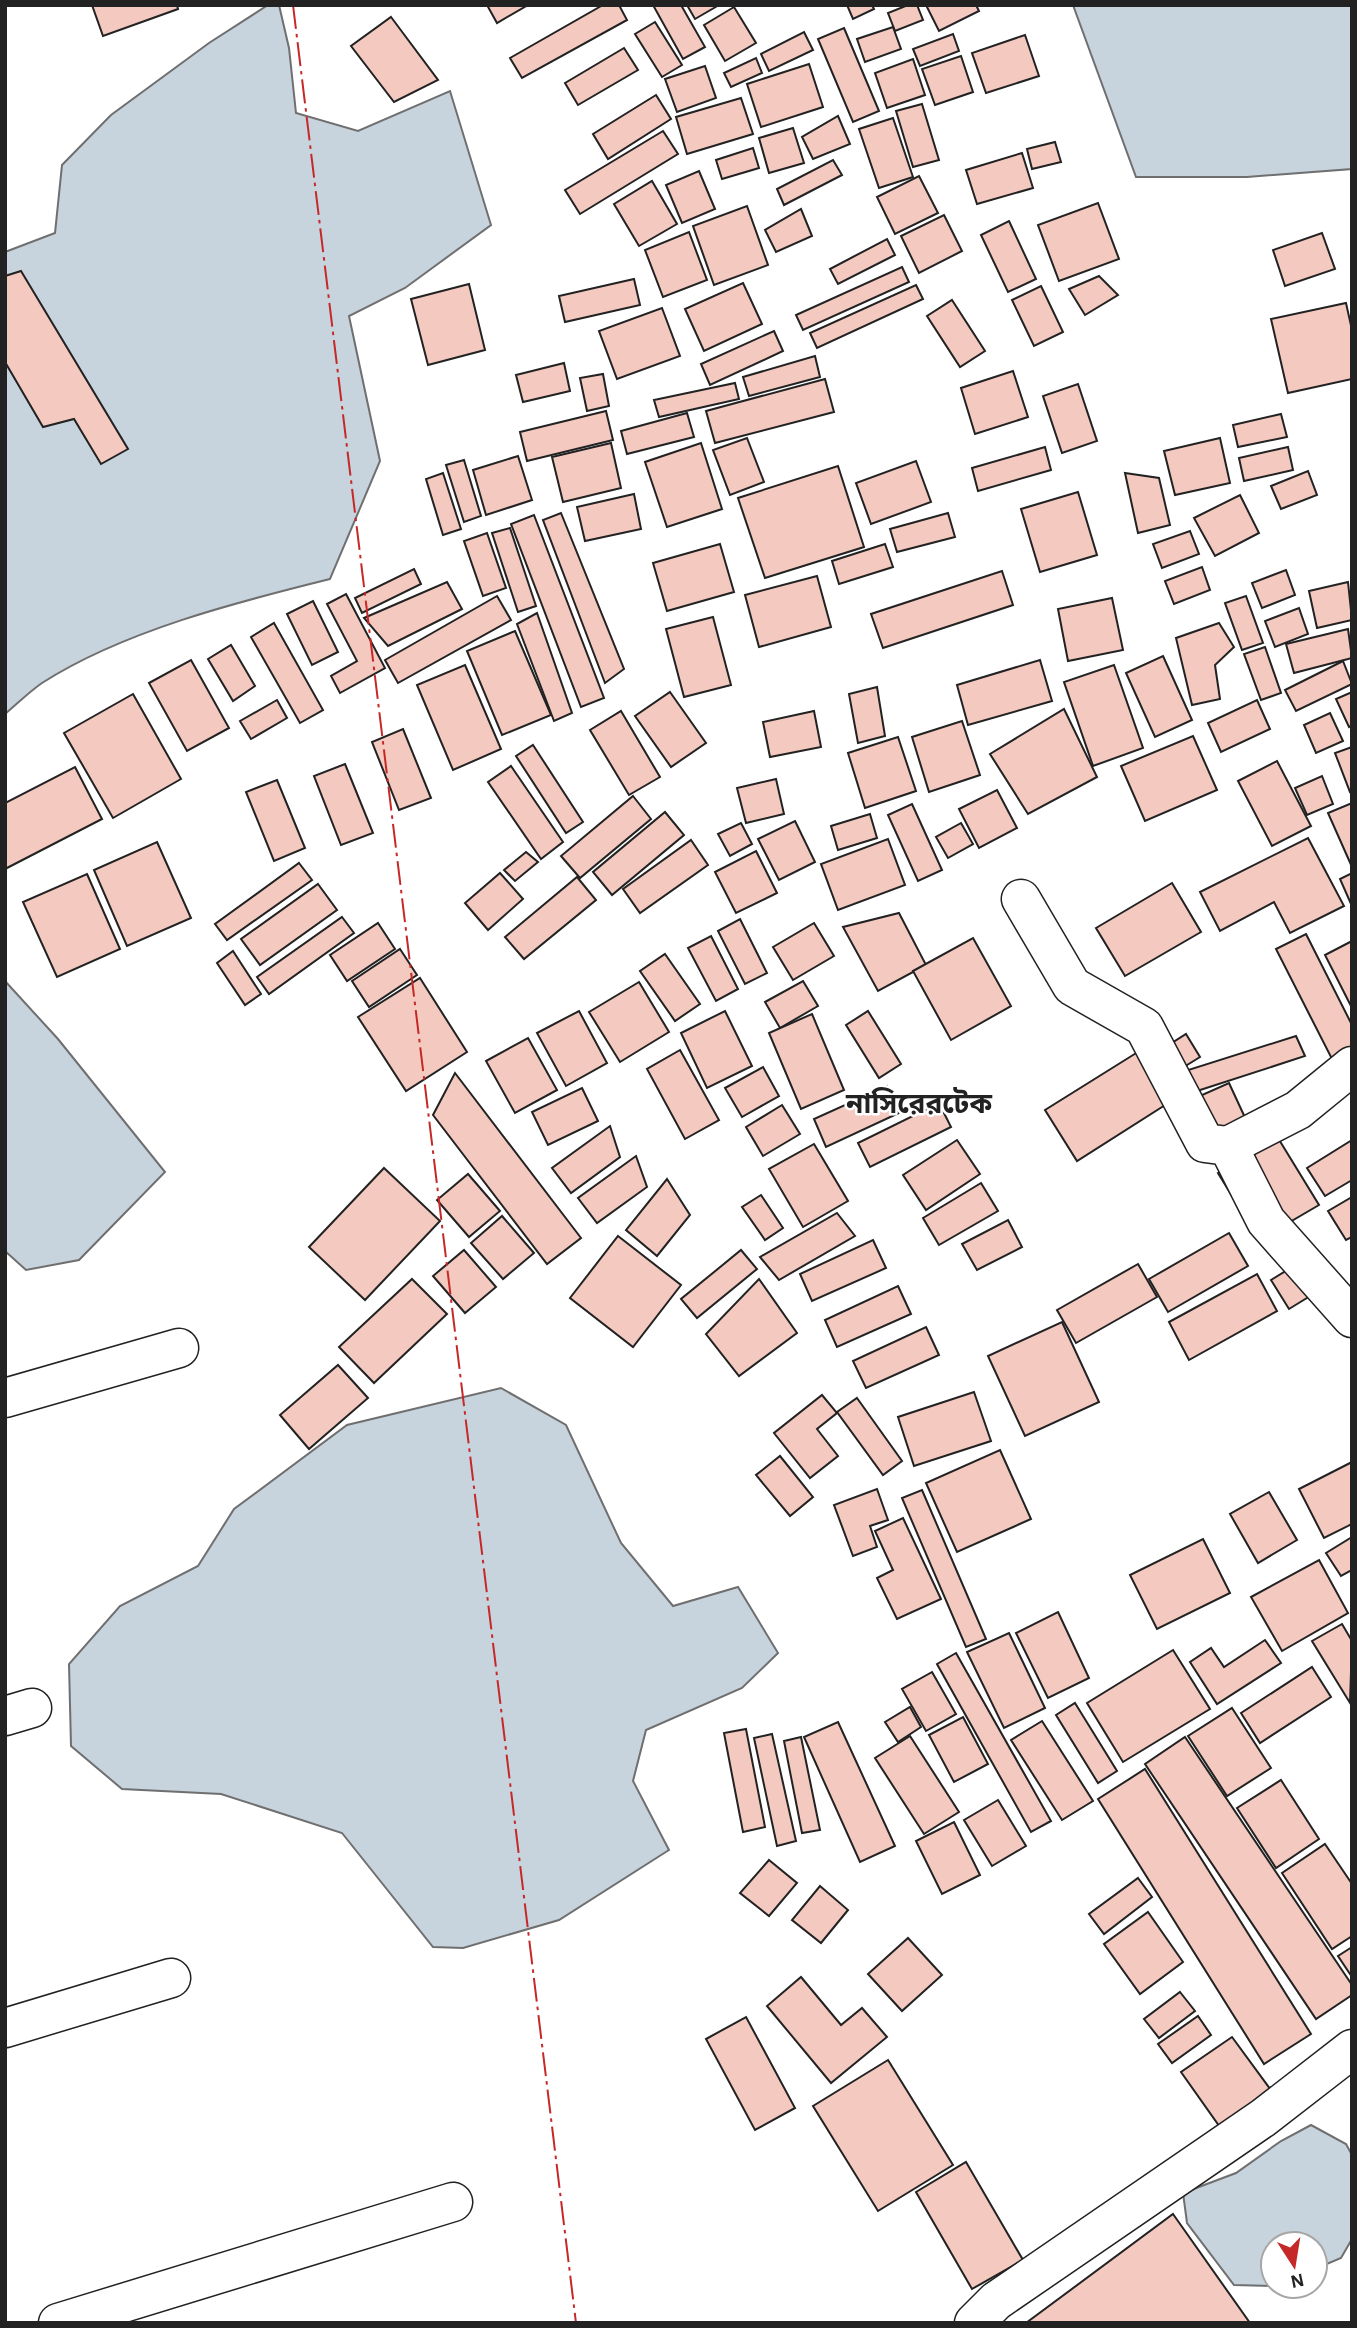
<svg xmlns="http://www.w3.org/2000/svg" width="1357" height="2328" viewBox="0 0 1357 2328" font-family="'Alegreya Sans','Noto Sans Bengali',sans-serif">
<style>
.water{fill:#c7d3dd;stroke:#6f6f6f;stroke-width:2}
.building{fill:#f3c9c0;stroke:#222;stroke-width:2}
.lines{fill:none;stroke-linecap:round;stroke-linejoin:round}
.minor-casing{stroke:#222;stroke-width:41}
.minor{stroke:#fff;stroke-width:38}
.power{stroke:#c62828;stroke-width:2;stroke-dasharray:24 5 3.5 5;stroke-linecap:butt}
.labels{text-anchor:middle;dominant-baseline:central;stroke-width:5;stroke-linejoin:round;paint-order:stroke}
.quarter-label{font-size:28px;font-weight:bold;fill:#222;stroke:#fff}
</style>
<rect width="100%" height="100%" fill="#fff"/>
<g class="water">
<path d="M 268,5 L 279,5 L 289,48 L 296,113 L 358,131 L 450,91 L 491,225 L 405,288 L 349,316 L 380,461 L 330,579 C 237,602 123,631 42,683 C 29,692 17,704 5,714 L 5,252 L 55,233 L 62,165 L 111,115 L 209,43 Z"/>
<polygon points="1073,5 1352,5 1352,169 1247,177 1136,177"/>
<polygon points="5,981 58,1039 165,1172 79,1260 26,1270 5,1251"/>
<polygon points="501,1388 566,1425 621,1543 673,1606 738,1587 778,1653 742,1688 646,1730 633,1781 669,1850 559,1920 463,1948 433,1947 342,1833 221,1794 122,1789 71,1746 69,1664 120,1606 198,1566 234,1509 347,1425"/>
<polygon points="1311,2125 1346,2144 1352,2155 1352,2239 1341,2258 1315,2269 1315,2244 1273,2244 1273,2286 1234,2285 1187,2223 1183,2193 1236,2173 1281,2141"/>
</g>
<g class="building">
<polygon points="92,5 177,5 178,9 103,36"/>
<polygon points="487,5 528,5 497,23"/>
<polygon points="603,5 619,5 627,20 522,78 510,58"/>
<polygon points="653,5 681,5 705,47 683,59"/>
<polygon points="687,5 719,5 695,19"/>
<polygon points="847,5 872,5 874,9 853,19"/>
<polygon points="908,5 917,5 923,20 895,31 888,13"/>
<polygon points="926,5 976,5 979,11 939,31"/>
<polygon points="734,7 756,43 725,61 704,25"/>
<polygon points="391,17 438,80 394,102 351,46"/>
<polygon points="655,22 682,65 662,77 635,34"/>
<polygon points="893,27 901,49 865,62 857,39"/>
<polygon points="844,28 879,111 853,122 818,39"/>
<polygon points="804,32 813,50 769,71 761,54"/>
<polygon points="953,34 959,51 920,66 913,49"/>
<polygon points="1025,35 1039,76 986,93 972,53"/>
<polygon points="624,48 638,70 578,105 565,83"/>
<polygon points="961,56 973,92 935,105 922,69"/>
<polygon points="756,58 762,73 731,87 724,73"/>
<polygon points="913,59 925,95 887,108 875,73"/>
<polygon points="809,64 823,107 761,127 747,84"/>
<polygon points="705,66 716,98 677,112 665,79"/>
<polygon points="656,95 671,119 608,159 593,134"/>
<polygon points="741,98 753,134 687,154 676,117"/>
<polygon points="922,104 939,160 913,167 896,111"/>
<polygon points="838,116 850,144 813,159 802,137"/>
<polygon points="893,118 913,177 879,188 859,129"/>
<polygon points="793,128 804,163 769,173 759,138"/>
<polygon points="663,131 678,154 580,214 565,190"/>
<polygon points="1055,142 1061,162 1032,169 1027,149"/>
<polygon points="753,148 759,168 722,179 716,160"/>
<polygon points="1022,153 1033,188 977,204 966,170"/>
<polygon points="833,160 842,175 784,205 777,189"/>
<polygon points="699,171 715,209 682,223 666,185"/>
<polygon points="919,176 938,213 895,234 877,197"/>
<polygon points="652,181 677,224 639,246 614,204"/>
<polygon points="1098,203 1119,259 1059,281 1038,225"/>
<polygon points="747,206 768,265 714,285 693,226"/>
<polygon points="801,209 812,236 776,252 765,230"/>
<polygon points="944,215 962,251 919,273 901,236"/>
<polygon points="1009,221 1036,279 1008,292 981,235"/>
<polygon points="689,232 707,280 663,297 645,250"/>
<polygon points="1322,233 1335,269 1285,286 1273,250"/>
<polygon points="887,239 895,255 838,284 830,269"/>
<polygon points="902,267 909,282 803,330 796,315"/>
<polygon points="21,271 128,449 101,464 74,419 43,427 5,362 5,276"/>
<polygon points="1099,276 1118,295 1085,315 1069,289"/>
<polygon points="634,279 640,305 565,322 559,296"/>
<polygon points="743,283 762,324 704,351 685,309"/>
<polygon points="469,284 485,350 428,365 411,299"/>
<polygon points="916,285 923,299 817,348 810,333"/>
<polygon points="1041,286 1063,332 1034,346 1012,300"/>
<polygon points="952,300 985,351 960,367 927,316"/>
<polygon points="1346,303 1352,330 1352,379 1288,393 1271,319"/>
<polygon points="662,308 680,356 617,379 599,331"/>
<polygon points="774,331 783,351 710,385 701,364"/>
<polygon points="815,356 820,377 749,396 743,377"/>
<polygon points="564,363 570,391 523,402 516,375"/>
<polygon points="1013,371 1028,417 975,434 961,388"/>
<polygon points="603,374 609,406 587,411 580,378"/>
<polygon points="825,379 834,412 715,443 706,411"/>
<polygon points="735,383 739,399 659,417 654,400"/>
<polygon points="1078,384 1097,441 1062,453 1043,396"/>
<polygon points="606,411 613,440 527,461 520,432"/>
<polygon points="687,413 694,437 627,454 621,431"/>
<polygon points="1281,414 1287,437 1238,447 1233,425"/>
<polygon points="747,438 764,482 730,495 713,450"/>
<polygon points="1220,438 1230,483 1175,495 1164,451"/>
<polygon points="611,443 621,488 563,502 552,457"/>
<polygon points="701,443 722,509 667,527 645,462"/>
<polygon points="1045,447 1051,470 978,491 972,468"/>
<polygon points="1288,447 1293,470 1244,481 1239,458"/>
<polygon points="518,456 532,500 486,515 473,470"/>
<polygon points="464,460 481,516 464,522 446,465"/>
<polygon points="916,461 931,502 871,524 856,483"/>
<polygon points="838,466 864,547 765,578 738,498"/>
<polygon points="1308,471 1317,495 1281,509 1271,486"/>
<polygon points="443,473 461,529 443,535 426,479"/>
<polygon points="1125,473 1159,478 1170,525 1138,533"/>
<polygon points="1078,492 1097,555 1040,572 1021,509"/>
<polygon points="634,494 641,529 585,541 577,507"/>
<polygon points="1240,495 1259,533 1215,556 1194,518"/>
<polygon points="561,513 624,669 605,683 543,520"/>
<polygon points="948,513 955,537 897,552 890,529"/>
<polygon points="534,515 604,698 581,707 511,524"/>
<polygon points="510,528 536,606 518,612 492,533"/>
<polygon points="1190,531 1199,554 1162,568 1153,544"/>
<polygon points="487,533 506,588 483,596 464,541"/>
<polygon points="720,544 734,592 667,611 653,563"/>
<polygon points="885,544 893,567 839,584 832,561"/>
<polygon points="1202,567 1210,590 1174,604 1165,581"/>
<polygon points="414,569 421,584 362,613 355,598"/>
<polygon points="1286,570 1295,595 1262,608 1252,583"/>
<polygon points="1002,571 1013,605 883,648 871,614"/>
<polygon points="817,576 831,627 759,647 745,595"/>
<polygon points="447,582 462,609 388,646 364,618"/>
<polygon points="1348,582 1352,620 1317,628 1309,591"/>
<polygon points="346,594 385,668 340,693 331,676 357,661 327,604"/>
<polygon points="497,596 511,620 398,683 385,660"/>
<polygon points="1246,596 1263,643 1242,650 1225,603"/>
<polygon points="1112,598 1123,650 1068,661 1058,609"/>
<polygon points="313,601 338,652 312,665 287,614"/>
<polygon points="1299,608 1308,634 1275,647 1265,621"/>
<polygon points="537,613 572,713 554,721 517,624"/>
<polygon points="713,617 731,685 684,697 666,629"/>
<polygon points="274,623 323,710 300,723 251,637"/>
<polygon points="1219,623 1234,647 1215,665 1220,699 1192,705 1176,638"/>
<polygon points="1348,629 1352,658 1294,673 1286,644"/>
<polygon points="515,631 551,715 502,735 467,651"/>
<polygon points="231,645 255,686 233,701 208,659"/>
<polygon points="1265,647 1281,693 1261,700 1244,654"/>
<polygon points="1163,656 1192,720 1155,737 1126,673"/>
<polygon points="191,660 229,728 187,751 149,683"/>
<polygon points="1040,660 1052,701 968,725 957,685"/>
<polygon points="1343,661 1352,684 1296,711 1285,690"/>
<polygon points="465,665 501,749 453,770 417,685"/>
<polygon points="1114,665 1143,748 1093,766 1064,682"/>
<polygon points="877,687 885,736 858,743 849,694"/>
<polygon points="670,692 706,743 671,767 635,716"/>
<polygon points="1352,692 1352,725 1349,727 1336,699"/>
<polygon points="133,694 181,779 113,818 64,733"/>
<polygon points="277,700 287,718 251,739 240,721"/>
<polygon points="1257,700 1270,729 1221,752 1208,723"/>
<polygon points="1064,709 1097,777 1028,814 990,754"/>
<polygon points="621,711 660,777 629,795 590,730"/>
<polygon points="814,711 821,747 770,757 763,722"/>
<polygon points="1330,713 1343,741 1316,753 1304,725"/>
<polygon points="962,721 980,775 929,792 912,737"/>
<polygon points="403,729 431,798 399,810 372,742"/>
<polygon points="1193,736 1217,790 1145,821 1121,766"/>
<polygon points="898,737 916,791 865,808 848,753"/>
<polygon points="533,745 583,822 566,833 516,756"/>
<polygon points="1352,747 1352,791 1350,792 1335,753"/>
<polygon points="1277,761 1311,826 1272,846 1238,781"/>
<polygon points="345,764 373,833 341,845 314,776"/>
<polygon points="511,766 563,842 541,859 488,782"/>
<polygon points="75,767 102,819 5,869 5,803"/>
<polygon points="1322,776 1333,804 1307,815 1295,788"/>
<polygon points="776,779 784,814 746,823 737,788"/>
<polygon points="277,780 305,848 274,861 246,792"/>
<polygon points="997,790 1017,828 979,848 959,809"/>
<polygon points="633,796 651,819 580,878 561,856"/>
<polygon points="1352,803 1352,867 1328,813"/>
<polygon points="912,804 942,870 918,881 888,815"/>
<polygon points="665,812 684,835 612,895 593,872"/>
<polygon points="870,814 877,838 838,850 831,826"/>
<polygon points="795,821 815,862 779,880 758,839"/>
<polygon points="741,823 752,844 730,856 718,834"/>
<polygon points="961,823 973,844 948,858 936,837"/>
<polygon points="1308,838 1344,906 1290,933 1274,902 1220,931 1200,892"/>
<polygon points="888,839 905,885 838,910 821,864"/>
<polygon points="691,840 708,865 640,913 623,889"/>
<polygon points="157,842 191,918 127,946 94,870"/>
<polygon points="756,851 777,893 736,913 715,872"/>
<polygon points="526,852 538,862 515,881 504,870"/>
<polygon points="299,863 312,880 227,940 215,924"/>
<polygon points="500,873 523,899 488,930 465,903"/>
<polygon points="1352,873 1352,903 1351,904 1340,879"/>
<polygon points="87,874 120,949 57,977 23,902"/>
<polygon points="577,877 596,900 524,959 505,937"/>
<polygon points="1172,883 1201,932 1125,976 1096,928"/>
<polygon points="318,884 337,910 260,965 241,939"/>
<polygon points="899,913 926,965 878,991 843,927"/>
<polygon points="342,917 354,933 269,994 257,977"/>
<polygon points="740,919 767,973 745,984 718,931"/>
<polygon points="378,923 395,949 347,981 330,955"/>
<polygon points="814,923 834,956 793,980 773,947"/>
<polygon points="1306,934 1352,1025 1352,1049 1332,1059 1276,949"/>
<polygon points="711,936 738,989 716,1001 688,948"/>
<polygon points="973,938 1011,1006 951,1040 913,971"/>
<polygon points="1352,941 1352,1008 1325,955"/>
<polygon points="400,949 417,975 369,1007 352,981"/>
<polygon points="233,951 261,994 245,1005 217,963"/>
<polygon points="665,954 700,1004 675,1021 640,971"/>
<polygon points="420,978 467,1052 406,1091 358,1017"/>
<polygon points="803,981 818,1006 780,1028 765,1002"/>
<polygon points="639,982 669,1032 620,1062 589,1012"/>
<polygon points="579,1011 607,1063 566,1086 537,1033"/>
<polygon points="725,1011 752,1066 707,1088 681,1033"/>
<polygon points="868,1011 901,1064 879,1078 846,1025"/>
<polygon points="812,1014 844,1090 801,1109 769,1033"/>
<polygon points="1186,1034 1200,1057 1179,1070 1164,1048"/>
<polygon points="1296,1036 1305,1056 1194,1092 1185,1071"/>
<polygon points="528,1038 557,1090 515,1113 486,1061"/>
<polygon points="680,1050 719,1120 685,1139 647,1069"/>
<polygon points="1141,1050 1173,1100 1077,1161 1045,1110"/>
<polygon points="763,1067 779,1096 742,1117 725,1088"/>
<polygon points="455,1073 581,1238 547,1264 433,1115"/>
<polygon points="1229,1083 1248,1124 1211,1140 1193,1099"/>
<polygon points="887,1086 899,1113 826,1147 814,1119"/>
<polygon points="582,1088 598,1121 548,1145 532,1112"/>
<polygon points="939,1103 951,1127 870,1167 858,1143"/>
<polygon points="782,1105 800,1134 763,1156 746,1127"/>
<polygon points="610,1126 620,1157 571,1193 552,1168"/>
<polygon points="1278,1138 1319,1205 1259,1240 1218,1173"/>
<polygon points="957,1140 980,1174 926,1210 903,1175"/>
<polygon points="1352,1140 1352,1180 1325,1196 1307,1168"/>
<polygon points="814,1144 848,1201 803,1227 769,1169"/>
<polygon points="636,1156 647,1187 597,1223 578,1198"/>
<polygon points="384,1168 440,1221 365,1300 309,1247"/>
<polygon points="468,1174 500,1211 469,1237 437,1200"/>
<polygon points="667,1179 690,1215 657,1256 626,1230"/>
<polygon points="981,1183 998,1211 939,1245 923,1218"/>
<polygon points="761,1195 783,1228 765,1240 742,1207"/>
<polygon points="1352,1197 1352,1237 1346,1240 1328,1211"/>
<polygon points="837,1213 855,1236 779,1280 760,1257"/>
<polygon points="502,1216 534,1253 503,1279 471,1243"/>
<polygon points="1008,1220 1022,1247 977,1270 962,1244"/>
<polygon points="1229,1233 1248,1266 1168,1312 1149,1279"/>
<polygon points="618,1236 681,1285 633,1347 570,1298"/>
<polygon points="873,1240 886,1268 812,1301 800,1274"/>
<polygon points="464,1250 496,1287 465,1313 433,1276"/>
<polygon points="741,1250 757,1269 697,1318 681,1299"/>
<polygon points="1315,1253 1333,1282 1289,1309 1271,1280"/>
<polygon points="1138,1264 1157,1297 1076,1343 1057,1310"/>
<polygon points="1257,1274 1277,1311 1189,1360 1169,1322"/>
<polygon points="412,1279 447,1314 374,1383 339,1347"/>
<polygon points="759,1279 797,1333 739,1376 706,1334"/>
<polygon points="898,1286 911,1314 837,1347 825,1320"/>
<polygon points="1062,1322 1099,1402 1025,1436 988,1356"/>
<polygon points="926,1327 939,1355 866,1388 853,1361"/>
<polygon points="338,1365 368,1398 309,1449 280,1415"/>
<polygon points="974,1392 991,1441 914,1466 898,1417"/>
<polygon points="822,1395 837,1413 817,1429 838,1456 810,1478 774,1433"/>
<polygon points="857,1398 902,1461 883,1475 837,1412"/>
<polygon points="1000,1450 1031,1519 957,1552 926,1483"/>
<polygon points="780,1456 813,1497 790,1516 756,1475"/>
<polygon points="1352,1462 1352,1524 1324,1538 1299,1489"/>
<polygon points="877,1489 888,1520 870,1526 877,1547 853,1556 834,1505"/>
<polygon points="922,1490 986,1639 966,1647 902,1498"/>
<polygon points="1269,1492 1297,1540 1258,1563 1230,1514"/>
<polygon points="903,1518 941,1599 897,1619 877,1578 893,1570 875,1531"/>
<polygon points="1352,1537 1352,1570 1341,1576 1326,1553"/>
<polygon points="1203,1539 1230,1593 1157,1629 1130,1575"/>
<polygon points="1319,1560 1348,1613 1282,1651 1251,1597"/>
<polygon points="1058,1612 1089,1678 1048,1698 1016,1633"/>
<polygon points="1342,1624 1352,1641 1350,1703 1312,1641"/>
<polygon points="1009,1633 1045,1708 1004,1728 967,1652"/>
<polygon points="1265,1640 1281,1663 1217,1704 1190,1662 1211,1648 1224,1667"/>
<polygon points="1173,1650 1210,1709 1123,1762 1087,1703"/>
<polygon points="956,1653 1051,1821 1031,1832 937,1664"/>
<polygon points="1312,1667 1331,1697 1260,1743 1241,1713"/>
<polygon points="932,1672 956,1714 926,1731 902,1689"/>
<polygon points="1075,1703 1117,1771 1098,1783 1056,1715"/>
<polygon points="910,1707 921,1727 898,1742 885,1722"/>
<polygon points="1232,1708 1271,1768 1227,1796 1188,1736"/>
<polygon points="963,1717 988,1764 954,1782 929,1735"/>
<polygon points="1042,1721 1093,1801 1062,1820 1011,1740"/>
<polygon points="838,1722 895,1846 860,1862 804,1737"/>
<polygon points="746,1729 765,1827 743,1832 724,1733"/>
<polygon points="772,1734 796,1841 777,1846 754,1738"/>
<polygon points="910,1736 959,1812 924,1834 875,1758"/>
<polygon points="801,1737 820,1830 802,1833 784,1741"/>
<polygon points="1185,1737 1352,1985 1352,1995 1316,2019 1145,1764"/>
<polygon points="1145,1769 1311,2034 1264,2064 1098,1799"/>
<polygon points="1281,1780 1319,1839 1276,1868 1237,1808"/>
<polygon points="998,1800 1026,1846 992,1866 964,1820"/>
<polygon points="954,1822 980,1875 942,1894 916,1841"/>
<polygon points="1325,1844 1352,1884 1352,1936 1332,1949 1282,1873"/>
<polygon points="769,1860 797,1883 769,1916 740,1893"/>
<polygon points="1138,1878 1152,1897 1104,1934 1089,1914"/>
<polygon points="820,1886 848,1910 821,1943 792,1920"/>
<polygon points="1148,1912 1183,1962 1140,1994 1104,1944"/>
<polygon points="908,1938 942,1975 902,2011 868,1974"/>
<polygon points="1352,1947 1352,1977 1338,1956"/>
<polygon points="801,1977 841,2025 862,2008 887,2037 831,2083 767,2006"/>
<polygon points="1180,1992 1195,2011 1159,2038 1144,2019"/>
<polygon points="1198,2016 1211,2035 1172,2063 1158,2044"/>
<polygon points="746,2017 795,2108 755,2130 706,2039"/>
<polygon points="1232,2037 1279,2101 1227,2137 1181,2072"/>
<polygon points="888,2060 953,2165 878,2211 813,2106"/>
<polygon points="966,2162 1023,2260 972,2289 916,2192"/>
<polygon points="1173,2214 1250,2323 1026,2323"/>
</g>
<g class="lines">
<defs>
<g id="minor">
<polyline points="1021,899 1072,986 1144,1027 1205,1143 1228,1146 1266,1221 1352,1318"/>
<polyline points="1228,1146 1298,1110 1352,1066"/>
<polyline points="5,1398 179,1348"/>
<polyline points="5,1716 32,1708"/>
<polyline points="5,2028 171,1978"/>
<polyline points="58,2323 453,2202"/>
<polyline points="974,2323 996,2301 1263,2118 1352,2049"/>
</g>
</defs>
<use href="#minor" class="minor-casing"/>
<use href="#minor" class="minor"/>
<polyline class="power" points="293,5 576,2323"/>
</g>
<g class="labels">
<g class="quarter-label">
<text x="919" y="1105">নাসিরেরটেক</text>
</g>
</g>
<rect width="1357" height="2328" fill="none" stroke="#222222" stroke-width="14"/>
<g transform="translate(1294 2265) rotate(168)"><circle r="33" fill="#ffffff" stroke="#a7a7a7" stroke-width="2"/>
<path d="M0-5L12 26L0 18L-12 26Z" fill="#c62828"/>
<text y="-10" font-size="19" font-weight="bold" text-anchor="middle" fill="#222222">N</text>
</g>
</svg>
